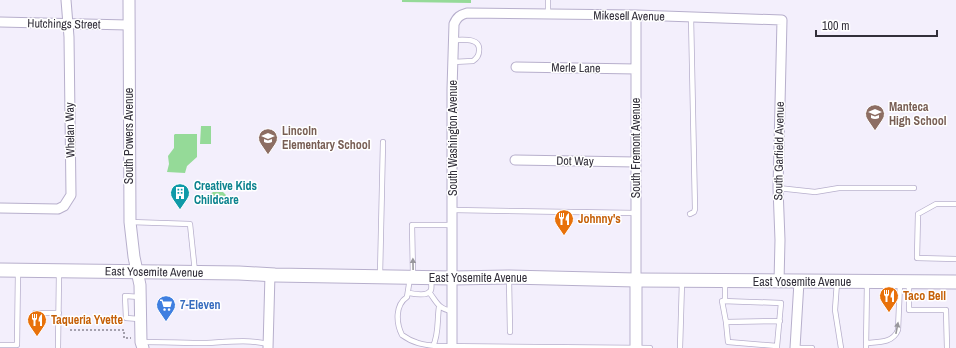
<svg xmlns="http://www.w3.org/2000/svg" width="956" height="348" viewBox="0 0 956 348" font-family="'Archivo Narrow',sans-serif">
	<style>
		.green { fill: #95da98 }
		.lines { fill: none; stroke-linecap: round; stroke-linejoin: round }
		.service-casing { stroke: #b7afcc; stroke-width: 6 }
		.minor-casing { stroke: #b7afcc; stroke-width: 11 }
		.tertiary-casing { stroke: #b7afcc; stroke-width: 13 }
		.secondary-casing { stroke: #b7afcc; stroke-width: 15 }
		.path { stroke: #8a8793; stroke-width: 1.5; stroke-dasharray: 2 2; stroke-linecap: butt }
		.service { stroke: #fff; stroke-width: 4.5 }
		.minor { stroke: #fff; stroke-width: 9 }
		.tertiary { stroke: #fff; stroke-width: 11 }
		.secondary { stroke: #fff; stroke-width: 13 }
		.oneway { fill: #98979c }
		.labels { text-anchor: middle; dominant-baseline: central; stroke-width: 3; stroke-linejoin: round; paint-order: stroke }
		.street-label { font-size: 12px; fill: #322f3a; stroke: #fff }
		.education-label { font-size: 12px; font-weight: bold; fill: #785e54; stroke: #fff; text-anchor: start }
		.culture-label { font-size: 12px; font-weight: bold; fill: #0d838f; stroke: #fff; text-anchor: start }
		.food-label { font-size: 12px; font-weight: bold; fill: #c56008; stroke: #fff; text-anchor: start }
		.shop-label { font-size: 12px; font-weight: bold; fill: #366cbe; stroke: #fff; text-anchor: start }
	</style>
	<rect width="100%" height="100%" fill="#f3effc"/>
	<path class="green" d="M402 0H471V3L402 2Z
		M201 126H211V144H200Z
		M175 134H197V157L187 166 185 173 167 172 169 164 168 156 174 148V135Z
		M213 192H223L226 195V199L223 202H209L208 201 209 195Z"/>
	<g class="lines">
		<g class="service-casing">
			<path id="service" d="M548 14V0
				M453 62 473 61C476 59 479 55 479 51 481 37 462 40 453 40
				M778 188 815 192 839 188H914
				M956 204H936L918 214 917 258 956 259
				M453 210 636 213
				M690 214 694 212 695 209 691 17
				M130 222 190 224 195 272
				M380 275 383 142
				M413 275 412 225H452
				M410 278 407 297C395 305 396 323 402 335 413 343 423 345 437 346L650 348
				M509 279 510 332
				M725 282V301
				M837 282 835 310 841 348
				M909 283V310H946L947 348
				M429 292C437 302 438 309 452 311
				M409 293C414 294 428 297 431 290 432 287 431 282 431 279
				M35 313H59
				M139 319 126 318 125 296 140 297
				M726 322 722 301 781 303 777 346
				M142 342C164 342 185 343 207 343 227 342 248 339 268 344
				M866 343C879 342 893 343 898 330L900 283
				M0 345H17L18 272
				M433 346C439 335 437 319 439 307
				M58 348 59 272
				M680 348 682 282
				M777 348V346L728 342 726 322 780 321
				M795 348H812
				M866 348 867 282"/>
		</g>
		<g class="minor-casing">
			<path id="minor" d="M636 15V280
				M0 22 128 25
				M516 67 636 69
				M515 160 636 162
				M0 208 58 209 64 206 71 195 69 37 66 0
				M268 348 270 274
				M452 348V89L454 24C457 17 460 15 467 13L636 15 782 20 778 188 780 240 779 282
				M795 348 799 282"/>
		</g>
		<g class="tertiary-casing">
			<path id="tertiary" d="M129 0 130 222 134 257 140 285 141 342 143 348
				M636 348V280"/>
		</g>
		<g class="secondary-casing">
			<path id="secondary" d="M0 270 239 273 275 275 452 278 509 277 636 280 956 282"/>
		</g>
		<path class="path" d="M70 330H124V338H131"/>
		<use href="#service" class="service"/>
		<use href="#minor" class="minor"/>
		<use href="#tertiary" class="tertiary"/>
		<use href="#secondary" class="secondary"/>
	</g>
	<defs><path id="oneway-solid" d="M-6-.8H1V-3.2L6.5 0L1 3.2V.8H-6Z"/></defs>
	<g class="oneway">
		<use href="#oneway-solid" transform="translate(413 264) rotate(-91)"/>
		<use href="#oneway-solid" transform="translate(897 328) rotate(-79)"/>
	</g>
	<defs>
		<g id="school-pin" transform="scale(1)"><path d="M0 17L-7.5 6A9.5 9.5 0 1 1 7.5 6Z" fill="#8d6e63" stroke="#fff"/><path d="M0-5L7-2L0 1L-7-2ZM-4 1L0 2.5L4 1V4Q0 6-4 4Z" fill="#fff"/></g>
		<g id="building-pin" transform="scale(1)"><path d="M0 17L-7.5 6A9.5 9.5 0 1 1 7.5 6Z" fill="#0f9aa8" stroke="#fff"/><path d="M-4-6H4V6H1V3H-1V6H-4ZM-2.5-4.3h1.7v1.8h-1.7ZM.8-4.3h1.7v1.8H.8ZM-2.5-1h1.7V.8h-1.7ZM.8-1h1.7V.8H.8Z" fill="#fff"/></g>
		<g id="restaurant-pin" transform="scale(1)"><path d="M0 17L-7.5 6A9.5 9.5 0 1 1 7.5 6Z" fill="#e8710a" stroke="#fff"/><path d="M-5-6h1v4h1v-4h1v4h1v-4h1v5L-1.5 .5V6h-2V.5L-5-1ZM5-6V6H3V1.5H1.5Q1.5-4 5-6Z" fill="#fff"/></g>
		<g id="supermarket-pin" transform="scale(1)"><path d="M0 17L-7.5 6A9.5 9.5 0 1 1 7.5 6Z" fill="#3f7fe0" stroke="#fff"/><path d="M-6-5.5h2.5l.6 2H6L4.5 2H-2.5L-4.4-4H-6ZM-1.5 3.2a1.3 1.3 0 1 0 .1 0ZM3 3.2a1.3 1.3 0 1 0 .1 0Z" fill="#fff"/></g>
	</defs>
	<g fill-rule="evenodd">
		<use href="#school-pin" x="875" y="114"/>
		<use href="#school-pin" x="268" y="138"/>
		<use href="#building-pin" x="180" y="193"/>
		<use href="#restaurant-pin" x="564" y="219"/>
		<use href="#restaurant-pin" x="889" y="296"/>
		<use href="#supermarket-pin" x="166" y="305"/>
		<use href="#restaurant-pin" x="37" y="320"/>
	</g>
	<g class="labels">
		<g class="street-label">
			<text transform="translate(629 16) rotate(1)">Mikesell Avenue</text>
			<text transform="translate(64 24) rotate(1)">Hutchings Street</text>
			<text transform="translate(576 68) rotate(1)">Merle Lane</text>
			<text transform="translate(70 130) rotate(-91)">Whelan Way</text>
			<text transform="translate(129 136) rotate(-90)">South Powers Avenue</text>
			<text transform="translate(453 138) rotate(-90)">South Washington Avenue</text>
			<text transform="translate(636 148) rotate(-90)">South Fremont Avenue</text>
			<text transform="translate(779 151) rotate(-89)">South Garfield Avenue</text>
			<text transform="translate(575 161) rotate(1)">Dot Way</text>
			<text transform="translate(154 272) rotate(1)">East Yosemite Avenue</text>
			<text x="478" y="278">East Yosemite Avenue</text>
			<text x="802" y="282">East Yosemite Avenue</text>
		</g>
		<g class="education-label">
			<text x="889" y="107">Manteca<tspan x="889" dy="14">High School</tspan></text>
			<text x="282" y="131">Lincoln<tspan x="282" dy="14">Elementary School</tspan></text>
		</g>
		<g class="culture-label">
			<text x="194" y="186">Creative Kids<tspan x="194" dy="14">Childcare</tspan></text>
		</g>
		<g class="food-label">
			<text x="578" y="219">Johnny's</text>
			<text x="903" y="296">Taco Bell</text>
			<text x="51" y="320">Taqueria Yvette</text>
		</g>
		<g class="shop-label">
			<text x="180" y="305">7-Eleven</text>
		</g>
	</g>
	<path d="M816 30v6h121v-6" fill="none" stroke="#322f3a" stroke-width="2"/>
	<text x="822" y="30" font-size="12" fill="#322f3a" stroke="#ffffff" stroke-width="3" paint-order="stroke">100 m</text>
</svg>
